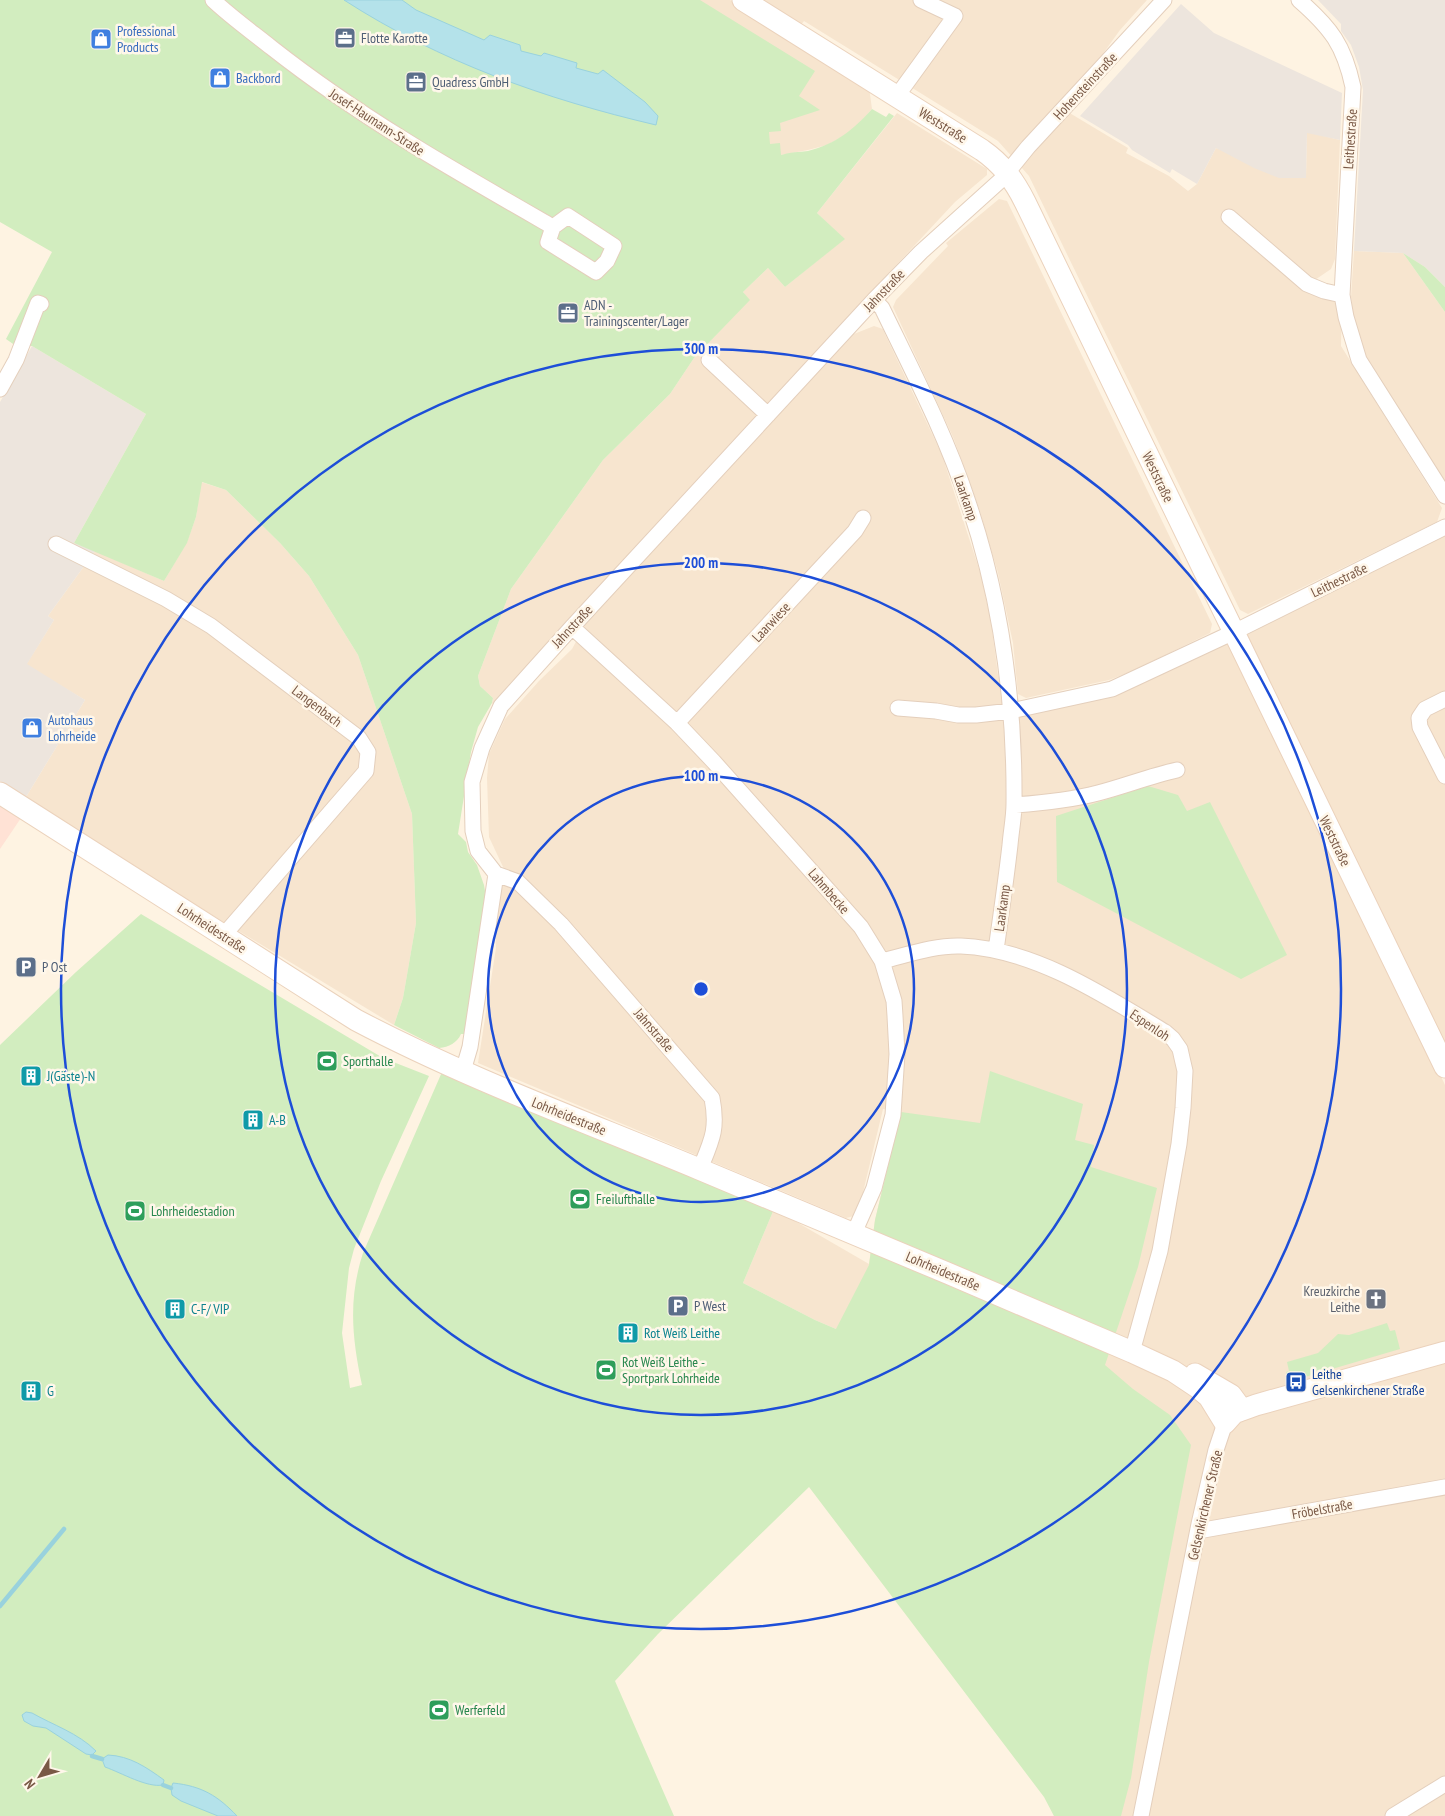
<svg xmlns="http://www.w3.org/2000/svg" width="1445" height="1816" viewBox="0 0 1445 1816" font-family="'PT Sans Narrow',sans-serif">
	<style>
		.residential { fill: #f7e5cf }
		.commercial { fill: #ffe2d5 }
		.industrial { fill: #ede5dd }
		.green { fill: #d2edbf }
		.water { fill: #b4e2ea; stroke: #99d2dd }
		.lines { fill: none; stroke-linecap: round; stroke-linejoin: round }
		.stream { stroke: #99d2dd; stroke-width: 4.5 }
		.street-casing { stroke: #e4cfbc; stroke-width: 17 }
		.secondary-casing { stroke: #ebd2bc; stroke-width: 23 }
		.street { stroke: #fff; stroke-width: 15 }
		.secondary { stroke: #fff; stroke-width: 21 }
		.ring { fill: none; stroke: #1d4ed8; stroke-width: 2.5 }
		.labels { text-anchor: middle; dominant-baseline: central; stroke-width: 5; stroke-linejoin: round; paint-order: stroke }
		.shop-label { font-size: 14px; fill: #366cbe; stroke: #fff7ea; text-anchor: start }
		.service-label { font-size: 14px; fill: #4e5e75; stroke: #fff7ea; text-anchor: start }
		.street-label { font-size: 14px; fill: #795845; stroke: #fff7ea }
		.leisure-label { font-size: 14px; fill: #27864d; stroke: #fff7ea; text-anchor: start }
		.culture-label { font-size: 14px; fill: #0d838f; stroke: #fff7ea; text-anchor: start }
		.worship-label { font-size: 14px; fill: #5b616d; stroke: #fff7ea; text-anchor: end }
		.transit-label { font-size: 14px; fill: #164399; stroke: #fff7ea; text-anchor: start }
		.centre { fill: #1d4ed8; stroke: #fff7ea; stroke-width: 2.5 }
		.ring-label { font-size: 15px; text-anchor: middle; font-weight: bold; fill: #1d4ed8; stroke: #fff7ea; stroke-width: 5; stroke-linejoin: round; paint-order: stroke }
	</style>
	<rect width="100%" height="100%" fill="#fef3e2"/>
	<path class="residential" d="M453 0H730L869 87 872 109 856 127 842 137 827 145 808 150 781 155Z
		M760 0H1147L1120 30 1063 109 1128 148 1126 153 1169 176 1188 191 1197 184 1216 148 1306 178 1307 132 1340 140 1335 259 1331 269 1306 286 1342 295 1341 346 1442 508 1437 522 1248 614 1240 610 1029 176 998 141 804 21 800 26Z
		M897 113 987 169V175L955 202 859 305 833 339 496 710 492 703 493 698 480 686 478 676 511 589 603 460 670 394 694 358 749 300 743 292 768 268 785 287 844 239 817 213Z
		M999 199 1007 201 1212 624 1210 633 1135 670 1109 680 1026 698 1018 694 1013 643 998 573 979 508 953 437 893 307 896 300 948 246 946 243Z
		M1354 251 1403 253 1445 312V484L1365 356 1354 321 1351 297Z
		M874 326 883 329 885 334 942 455 981 575 991 622 998 675 1012 712 1112 688 1233 636 1445 1085V1816H1054L836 1329 815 1320 743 1283 774 1209 869 1264 875 1220 901 1112 883 1109 859 1209 854 1216 846 1218 478 1063 496 948 495 927 504 869 489 837 487 778 489 754 505 719 539 681 572 649 585 625 839 340Z
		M201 482 226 490 280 543 309 576 358 655 412 814 416 923 403 998 394 1025 204 910 26 797 85 700 26 665 54 620 48 616 95 551 164 581 187 542 196 517Z
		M1445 528V1052L1245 631Z"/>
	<path class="commercial" d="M0 801 23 815 0 849Z"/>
	<path class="industrial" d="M1318 0H1445V287L1425 267 1403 253 1354 251 1363 90 1359 67 1351 45 1341 31V24Z
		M1181 4 1214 33 1342 93 1340 140 1307 133 1306 178H1279L1254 168 1216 148 1197 184 1172 169 1170 173 1132 150 1128 145 1080 116Z
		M32 346 146 414 74 543 95 551 48 616 54 620 27 664 85 700 26 797 0 781V402Z"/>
	<path class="green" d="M0 0H700L815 71 799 96 820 110 780 123 781 131 769 132 770 144 780 143 781 155C790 152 799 152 808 151 836 144 854 129 872 109L886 117 889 113 894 116 817 213 845 239 785 287 768 268 743 292 750 300 694 358 670 394 603 460 511 589 478 676 480 686 493 698 492 703 478 727 471 752 458 834 466 842 468 852 477 865 484 885 486 897 465 1034H461C457 1043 449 1047 439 1048L394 1025 403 998 416 923 412 814 358 655 309 576 280 543 226 490 202 482 196 517 187 543 164 581 74 543 146 414 32 346H16L6 339 52 252 0 222Z
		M1403 253 1425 267 1445 287V312Z
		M1148 786 1178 795 1187 811 1210 802 1287 955 1241 979 1057 882 1056 816Z
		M141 914 383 1058 429 1076 381 1181 354 1249 349 1268 342 1333 350 1388 362 1385C352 1338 348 1299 363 1253L442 1072 774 1209 743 1283 815 1320 836 1329 869 1265 875 1220 901 1112 980 1123 990 1071 1083 1104 1075 1140 1094 1145 1091 1167 1157 1188 1138 1267 1105 1365 1133 1389 1170 1415 1191 1445 1149 1662 1131 1778 1121 1816H1054L1044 1797 809 1487 658 1634 615 1681 674 1816H0V1045L76 972Z
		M1387 1323 1390 1331 1395 1330 1400 1349 1288 1382 1286 1372 1289 1371 1287 1362 1318 1353 1338 1334 1349 1335Z"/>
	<path class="water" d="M344 0H402L416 10 484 40 490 35 520 45 521 51 541 56 544 53 577 63 576 68 598 74 603 70 645 102 658 116 656 125C545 99 440 62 344 0Z
		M26 1712 32 1713C53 1725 78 1733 96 1751L92 1755 86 1754 46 1728 33 1726 24 1721 22 1715Z
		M108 1755C130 1756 146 1767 164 1780L163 1785C147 1788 122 1773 105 1767L102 1759Z
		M173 1783C202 1786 218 1796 237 1816H218L181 1801 172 1795 171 1788Z"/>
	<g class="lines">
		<path class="stream" d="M0 1606 64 1529
			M92 1756 102 1759
			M163 1785 171 1788"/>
		<g class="street-casing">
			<path id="street" d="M213 0C231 17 252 32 272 48 361 118 455 171 553 227
				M1299 0C1331 28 1344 45 1353 87L1342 295 1346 317 1359 360 1445 496
				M897 96 955 16 921 0
				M568 216 614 246 607 261 596 272 548 242 553 227Z
				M1229 217 1307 284 1324 291 1342 295
				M874 300 882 308C913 372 946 435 968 502 1001 599 1015 701 1014 804 1014 817 1011 832 1010 845 1006 880 1001 915 996 950
				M709 360 768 415
				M0 389 16 360 38 303 41 304
				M56 544 166 599 211 626 359 738 368 752 366 771 223 936
				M572 627 677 723 714 762 861 927 882 961 894 1001 895 1016 897 1054 893 1115 874 1188 854 1233
				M1445 699 1425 709 1419 718 1420 727 1445 776
				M898 708 936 711 958 715H976L1011 711 1112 689 1234 632 1445 527
				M677 723 855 531 863 518
				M1014 805C1043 803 1071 800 1098 793 1125 786 1150 776 1177 770
				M496 874 518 882 561 924 712 1098C718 1129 712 1140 700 1169
				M882 961C907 955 934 945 961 946 1034 949 1104 995 1165 1032L1173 1039 1180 1049 1182 1058 1185 1071 1183 1108 1179 1144 1160 1251 1132 1352
				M463 1071 470 1047 496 874 478 851 473 831 472 782 482 748 501 706 572 627 874 300 921 252 1002 179 1028 147 1164 0
				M1198 1531 1445 1487
				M1141 1816 1199 1524 1216 1450 1225 1423
				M1393 1816 1445 1784"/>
		</g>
		<g class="secondary-casing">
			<path id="secondary" d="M743 0 982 150C1002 164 1014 180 1025 202L1445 1067
				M0 793 356 1020C466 1078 584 1121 699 1169 844 1229 988 1290 1132 1352L1173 1371 1197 1387 1209 1397 1225 1423 1234 1413 1256 1405 1445 1352
				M1195 1374 1231 1395 1242 1410"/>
		</g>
		<use href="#street" class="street"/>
		<use href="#secondary" class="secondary"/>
	</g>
	<g class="ring">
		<circle cx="701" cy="989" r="213"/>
		<circle cx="701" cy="989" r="426"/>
		<circle cx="701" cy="989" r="640"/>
	</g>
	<defs>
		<g id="office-square" transform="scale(1.125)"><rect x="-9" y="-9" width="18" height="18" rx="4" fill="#5c6f8a" stroke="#fff7ea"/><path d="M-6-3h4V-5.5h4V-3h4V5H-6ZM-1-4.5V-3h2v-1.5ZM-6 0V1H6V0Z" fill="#fff"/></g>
		<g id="shop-square" transform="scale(1.125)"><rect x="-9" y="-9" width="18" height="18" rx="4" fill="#3f7fe0" stroke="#fff7ea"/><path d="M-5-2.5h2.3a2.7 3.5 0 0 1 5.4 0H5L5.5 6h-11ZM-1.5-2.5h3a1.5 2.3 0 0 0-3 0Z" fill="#fff"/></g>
		<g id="parking-square" transform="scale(1.125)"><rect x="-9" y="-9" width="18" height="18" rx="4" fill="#5c6f8a" stroke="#fff7ea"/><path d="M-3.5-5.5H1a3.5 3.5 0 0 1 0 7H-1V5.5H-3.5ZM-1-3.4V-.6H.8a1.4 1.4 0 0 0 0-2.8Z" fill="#fff"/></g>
		<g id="stadium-square" transform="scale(1.125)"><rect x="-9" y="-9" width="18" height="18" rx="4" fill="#2e9e5b" stroke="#fff7ea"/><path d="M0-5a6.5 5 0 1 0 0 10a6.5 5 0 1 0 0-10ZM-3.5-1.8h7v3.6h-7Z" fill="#fff"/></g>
		<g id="building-square" transform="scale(1.125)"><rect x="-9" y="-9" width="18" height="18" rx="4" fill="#0f9aa8" stroke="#fff7ea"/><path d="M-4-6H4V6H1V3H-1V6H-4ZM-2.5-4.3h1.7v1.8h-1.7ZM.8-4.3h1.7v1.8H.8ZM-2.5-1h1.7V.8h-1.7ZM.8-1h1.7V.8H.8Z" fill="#fff"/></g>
		<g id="church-square" transform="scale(1.125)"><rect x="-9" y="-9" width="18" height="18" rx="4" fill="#6b7280" stroke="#fff7ea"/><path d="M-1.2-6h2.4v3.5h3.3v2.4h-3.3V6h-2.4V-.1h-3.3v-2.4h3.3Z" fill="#fff"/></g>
		<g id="bus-square" transform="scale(1.125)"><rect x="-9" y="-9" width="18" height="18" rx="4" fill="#1a4fb4" stroke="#fff7ea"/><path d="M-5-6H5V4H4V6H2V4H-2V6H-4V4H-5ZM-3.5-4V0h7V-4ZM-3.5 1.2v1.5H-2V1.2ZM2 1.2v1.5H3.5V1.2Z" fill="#fff"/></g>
	</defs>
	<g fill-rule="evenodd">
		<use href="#office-square" x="345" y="38"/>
		<use href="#shop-square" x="101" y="39"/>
		<use href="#shop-square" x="220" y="78"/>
		<use href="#office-square" x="416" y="82"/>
		<use href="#office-square" x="568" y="313"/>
		<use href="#shop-square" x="32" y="728"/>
		<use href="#parking-square" x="26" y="967"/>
		<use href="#stadium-square" x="327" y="1061"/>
		<use href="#building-square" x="31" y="1076"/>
		<use href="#building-square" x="253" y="1120"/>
		<use href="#stadium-square" x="580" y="1199"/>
		<use href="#stadium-square" x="135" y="1211"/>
		<use href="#church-square" x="1376" y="1299"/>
		<use href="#parking-square" x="678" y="1306"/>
		<use href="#building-square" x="175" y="1309"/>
		<use href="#building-square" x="628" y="1333"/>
		<use href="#stadium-square" x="606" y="1370"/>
		<use href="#bus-square" x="1296" y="1382"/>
		<use href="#building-square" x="31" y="1391"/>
		<use href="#stadium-square" x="439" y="1710"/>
	</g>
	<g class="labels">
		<g class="shop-label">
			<text x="117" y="31">Professional<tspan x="117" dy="16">Products</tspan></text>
			<text x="236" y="78">Backbord</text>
			<text x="48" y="720">Autohaus<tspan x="48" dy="16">Lohrheide</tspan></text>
		</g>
		<g class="service-label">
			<text x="361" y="38">Flotte Karotte</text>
			<text x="432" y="82">Quadress GmbH</text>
			<text x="584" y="305">ADN -<tspan x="584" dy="16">Trainingscenter/Lager</tspan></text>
			<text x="42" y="967">P Ost</text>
			<text x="694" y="1306">P West</text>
		</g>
		<g class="street-label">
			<text transform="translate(1085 86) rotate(-47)">Hohensteinstraße</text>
			<text transform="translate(377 122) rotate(33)">Josef-Haumann-Straße</text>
			<text transform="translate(943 125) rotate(32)">Weststraße</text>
			<text transform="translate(1350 139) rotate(-86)">Leithestraße</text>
			<text transform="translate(884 290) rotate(-46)">Jahnstraße</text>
			<text transform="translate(1158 477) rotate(64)">Weststraße</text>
			<text transform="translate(966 498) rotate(71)">Laarkamp</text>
			<text transform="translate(1339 580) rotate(-26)">Leithestraße</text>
			<text transform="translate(771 622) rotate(-47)">Laarwiese</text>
			<text transform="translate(572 626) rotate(-47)">Jahnstraße</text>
			<text transform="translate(317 706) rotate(37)">Langenbach</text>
			<text transform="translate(1335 841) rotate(64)">Weststraße</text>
			<text transform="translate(829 891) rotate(49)">Lahmbecke</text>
			<text transform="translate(1002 908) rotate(-82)">Laarkamp</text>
			<text transform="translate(212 928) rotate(33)">Lohrheidestraße</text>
			<text transform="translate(1150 1025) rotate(34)">Espenloh</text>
			<text transform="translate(654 1030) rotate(49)">Jahnstraße</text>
			<text transform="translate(569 1116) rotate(22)">Lohrheidestraße</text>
			<text transform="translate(943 1271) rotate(23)">Lohrheidestraße</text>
			<text transform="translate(1205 1505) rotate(-77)">Gelsenkirchener Straße</text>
			<text transform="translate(1322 1509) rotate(-10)">Fröbelstraße</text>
		</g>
		<g class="leisure-label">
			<text x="343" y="1061">Sporthalle</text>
			<text x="596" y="1199">Freilufthalle</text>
			<text x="151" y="1211">Lohrheidestadion</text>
			<text x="622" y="1362">Rot Weiß Leithe -<tspan x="622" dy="16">Sportpark Lohrheide</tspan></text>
			<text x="455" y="1710">Werferfeld</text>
		</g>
		<g class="culture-label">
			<text x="47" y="1076">J(Gäste)-N</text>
			<text x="269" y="1120">A-B</text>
			<text x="191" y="1309">C-F/ VIP</text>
			<text x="644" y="1333">Rot Weiß Leithe</text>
			<text x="47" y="1391">G</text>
		</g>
		<g class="worship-label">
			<text x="1360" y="1291">Kreuzkirche<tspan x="1360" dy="16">Leithe</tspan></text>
		</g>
		<g class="transit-label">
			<text x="1312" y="1374">Leithe<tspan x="1312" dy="16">Gelsenkirchener Straße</tspan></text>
		</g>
	</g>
	<circle cx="701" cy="989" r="8" class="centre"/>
	<g class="ring-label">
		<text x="701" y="354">300 m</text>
		<text x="701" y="568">200 m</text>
		<text x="701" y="781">100 m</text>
	</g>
	<g transform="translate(40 1776) rotate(232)" stroke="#fff7ea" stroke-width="4" paint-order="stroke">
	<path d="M0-4L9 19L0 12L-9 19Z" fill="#795845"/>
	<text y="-8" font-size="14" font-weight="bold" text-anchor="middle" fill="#795845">N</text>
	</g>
</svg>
